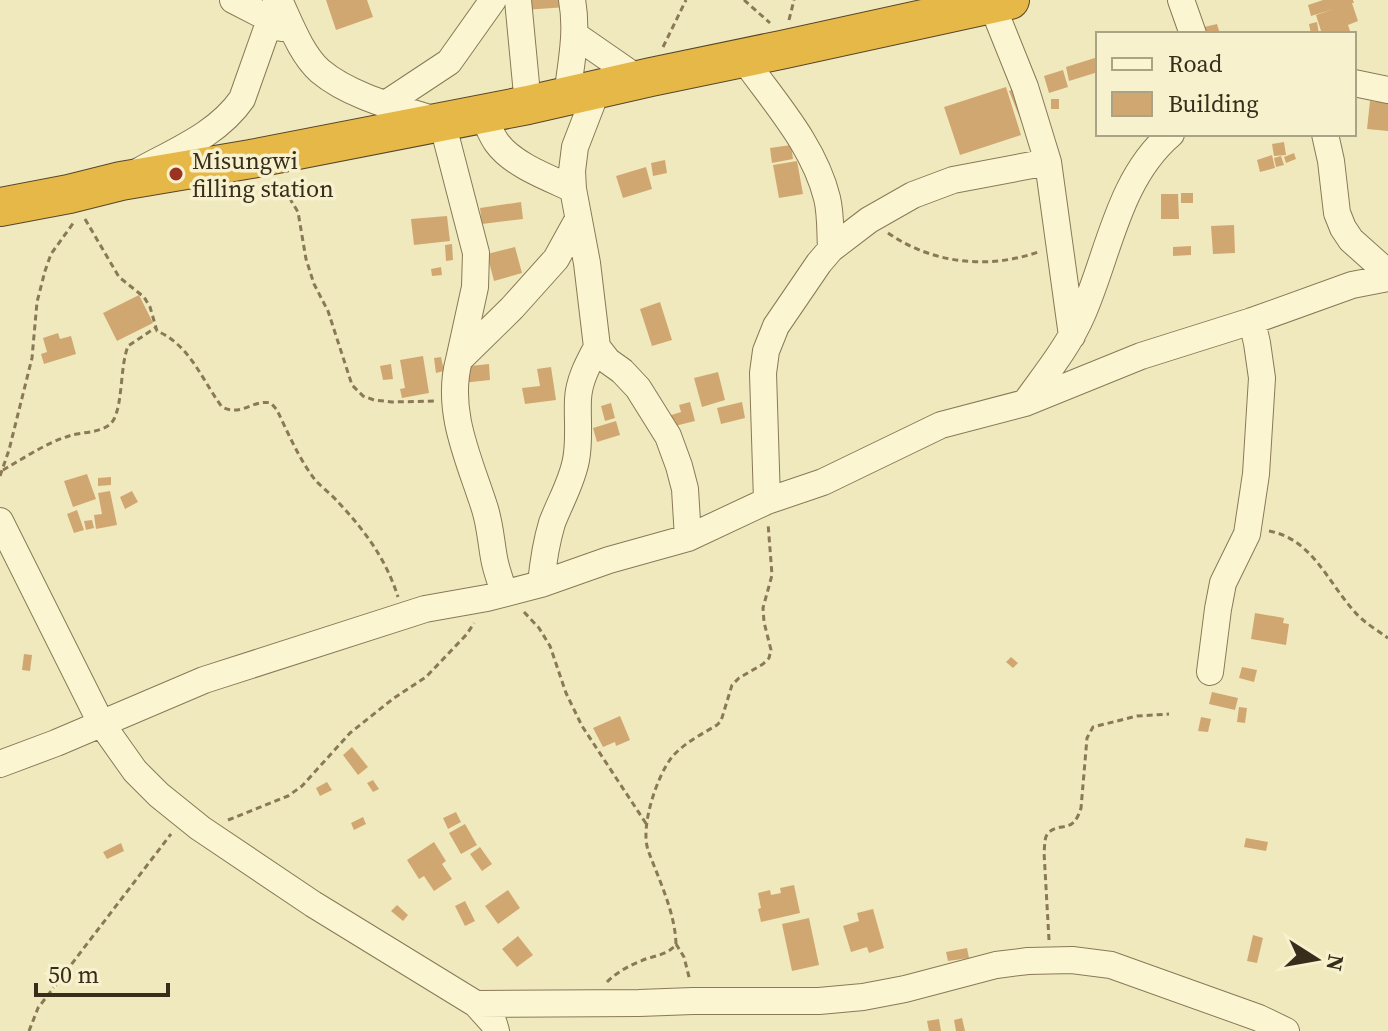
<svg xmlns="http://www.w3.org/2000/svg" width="1388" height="1031" viewBox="0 0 1388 1031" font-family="'Source Serif 4',serif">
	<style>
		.building { fill: #d1a771 }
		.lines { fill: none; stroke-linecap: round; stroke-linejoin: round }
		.minor-casing { stroke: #897956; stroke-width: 28 }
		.highway-casing { stroke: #57462a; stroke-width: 40 }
		.path { stroke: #897956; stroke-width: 3; stroke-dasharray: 6 4; stroke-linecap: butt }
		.minor { stroke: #fbf5d1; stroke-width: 26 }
		.highway { stroke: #e6b848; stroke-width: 38 }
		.poi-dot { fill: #9c3322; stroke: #f7f1ce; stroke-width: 3 }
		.labels { text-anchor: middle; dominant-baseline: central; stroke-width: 7; stroke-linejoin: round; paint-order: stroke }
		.poi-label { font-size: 24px; fill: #382d1b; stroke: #f7f1ce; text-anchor: start }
	</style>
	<rect width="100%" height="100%" fill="#f0e9be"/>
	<path class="building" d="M326 0H367L373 17 336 30Z
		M523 0H567V7L524 10Z
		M1323 0H1353L1354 3H1352L1358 21 1348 25 1351 34H1322L1316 15 1334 9 1311 16 1308 5Z
		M1317 22 1319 34H1311L1309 24Z
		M1217 24 1220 34H1202L1200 28Z
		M1098 57V72L1069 81 1066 67Z
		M1063 70 1068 87 1049 93 1044 76Z
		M1006 87 1021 135 960 155 944 107Z
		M1013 89 1026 121 1022 123 1009 91Z
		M1051 99H1059V109H1051Z
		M1370 101 1388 103V131L1367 129Z
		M1284 142 1286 155 1274 156 1272 144Z
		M791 145 793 159 772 163 770 148Z
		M1294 153 1296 159 1286 163 1284 157Z
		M1272 155 1275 168 1260 172 1257 160Z
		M1281 156 1284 165 1276 167 1274 158Z
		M665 160 667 173 653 176 651 163Z
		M797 161 803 194 779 198 773 165Z
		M646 167 652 189 623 198 616 176Z
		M1181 193H1193V203H1181Z
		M1161 194H1178L1179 219H1161Z
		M521 202 523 219 482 224 480 208Z
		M447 216 450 241 414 245 411 219Z
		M1234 225 1235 253 1213 254 1211 226Z
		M452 244 453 260 446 261 445 245Z
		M1191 246V255L1173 256V247Z
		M515 247 522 273 494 281 487 254Z
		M441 267 442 275 432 276 431 269Z
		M139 295 153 323 117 341 103 313Z
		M660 302 672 340 652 346 640 309Z
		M58 333 60 339 71 336 76 354 44 364 41 354 47 352 43 338Z
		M423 356 429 393 402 398 400 389 405 388 400 360Z
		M441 357 444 371 436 373 434 358Z
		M391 364 393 379 383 380 380 366Z
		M489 364 490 380 462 383 461 367Z
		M551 367 556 400 525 404 522 388 540 386 537 369Z
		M718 372 725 400 702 407 694 378Z
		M690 402 695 421 671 427 668 416 681 412 679 405Z
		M742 402 745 418 721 424 717 408Z
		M611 403 615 418 605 421 601 406Z
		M616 421 620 435 597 442 593 428Z
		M87 474 96 499 73 507 64 481Z
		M111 477V485L98 486V478Z
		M110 491 117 525 96 529 94 515 102 514 98 493Z
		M132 491 138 502 125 509 120 497Z
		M77 510 84 530 74 533 67 514Z
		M92 520 94 528 86 530 84 521Z
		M1255 613 1284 618 1283 623 1289 624 1286 645 1251 639Z
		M24 654 32 655 30 671 22 670Z
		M1011 657 1018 663 1013 668 1006 662Z
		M1242 667 1257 670 1254 682 1239 678Z
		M1212 692 1238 698 1235 710 1209 704Z
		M1239 707 1247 708 1245 723 1237 722Z
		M620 716 630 740 616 746 615 742 603 747 593 728Z
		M1201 717 1211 719 1208 732 1198 731Z
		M352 747 368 767 358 775 343 755Z
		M373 780 379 789 373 792 367 783Z
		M327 782 332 790 320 796 316 788Z
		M456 812 461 822 448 829 443 818Z
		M363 817 366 824 354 830 351 823Z
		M465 824 477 845 461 854 449 833Z
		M1246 838 1268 842 1266 851 1244 847Z
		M434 842 446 861 442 864 452 879 434 891 424 876 419 879 407 860Z
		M121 843 124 851 107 859 103 852Z
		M480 847 492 864 482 871 470 854Z
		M794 885 800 913 761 922 758 909 761 908 758 893 770 890 771 895 781 893 780 888Z
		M508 890 520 908 498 924 485 906Z
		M465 901 475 921 465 926 455 906Z
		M397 905 408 915 403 921 391 911Z
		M873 909 884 948 869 953 867 947 851 952 843 926 859 921 857 913Z
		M809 918 819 965 792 971 782 924Z
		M1253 935 1263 938 1257 963 1247 961Z
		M518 936 533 955 517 967 502 949Z
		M967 948 969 958 948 961 946 952Z
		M962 1018 965 1031H956L954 1020Z
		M939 1019 941 1031H929L927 1021Z"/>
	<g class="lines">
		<g class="minor-casing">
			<path id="minor" d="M233 0 270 19 281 28
				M279 0C290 23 301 54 320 71 352 98 403 109 442 122L476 253 475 287 459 360
				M518 0 528 105
				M990 0 1025 87 1048 162 1072 336
				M1181 0 1193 34
				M575 35 640 80
				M743 58C774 102 814 145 827 198 831 214 830 232 831 249
				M1354 83 1388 90
				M597 90 575 147 572 171 573 189 587 263 597 347 608 361 622 371 638 388 668 436 679 466 685 489 688 538
				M567 96C571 64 578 32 572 0
				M387 103 449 62 493 0
				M482 114C487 123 491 135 497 143 513 165 549 178 573 189
				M1325 134 1331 161 1337 213 1343 228 1351 240 1388 273
				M139 171C175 151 218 134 242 99L277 0
				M1025 403C1045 375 1068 347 1082 315 1109 254 1118 179 1171 134
				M767 501 763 373 766 351 776 326 819 263 831 249 869 220 913 195 953 180 1048 162
				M0 521 101 723 135 771 159 795 200 828 313 904 476 1004 494 1024 496 1031
				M541 584C543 563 546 543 552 523 560 502 572 482 576 460 580 440 577 419 578 399 579 380 588 364 597 347
				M504 593C501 582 496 570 494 558 491 541 490 525 485 509 470 461 445 412 459 360L512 308 556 259 577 221
				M1210 672 1218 609 1223 583 1247 534 1256 474 1262 378 1257 343 1252 321
				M0 764 56 743 204 680 425 609 487 598 541 584 609 560 688 538 767 501 823 482 941 425 1025 403 1141 356 1252 321 1352 285 1388 278
				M476 1004 639 1003 693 1001H819L863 997 905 989 996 965 1028 961 1072 960 1111 965 1259 1018 1286 1031"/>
		</g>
		<g class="highway-casing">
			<path id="highway" d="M0 207 69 194 121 181 251 159 528 105 651 77 781 50 1010 0"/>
		</g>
		<path class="path" d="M744 0 770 23
			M789 20 794 0
			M663 47 686 0
			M276 183 287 194 298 212 306 259 314 284 328 311 352 385 363 396 374 400 392 402 436 401
			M85 219 119 277 144 297 150 307 157 331C190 345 202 380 222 407 243 417 252 399 271 403L277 410C288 433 300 461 316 481 323 488 332 495 339 503 365 531 386 559 398 597
			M888 233C933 264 989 270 1041 251
			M3 470C24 458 46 443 69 436 83 431 106 434 114 419 123 401 120 367 128 346L155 328
			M0 476 9 450 32 358 37 302 45 271 51 254 74 222
			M1269 531C1312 539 1327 581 1354 611 1363 622 1377 630 1388 638
			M524 612 539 628 550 646 566 693 582 726 647 825
			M228 820 288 796 302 786 350 733 394 698 426 677 467 634 474 623
			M1049 940 1044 852C1045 846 1044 836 1049 832 1062 822 1073 834 1081 808L1087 738 1093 727 1137 716 1169 714
			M676 944 684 957 690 981
			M607 982C616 973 628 966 641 961 653 955 668 956 676 944 675 912 659 880 648 850 640 826 657 776 672 757 684 743 702 734 717 725L721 721 732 685 739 678 763 664 769 658 771 650 764 622 763 608 772 575 768 523
			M29 1031 38 1008 171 834"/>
		<use href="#minor" class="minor"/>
		<use href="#highway" class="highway"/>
	</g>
	<circle class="poi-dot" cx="176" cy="174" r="8"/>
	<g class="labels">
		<g class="poi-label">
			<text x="192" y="160">Misungwi<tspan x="192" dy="28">filling station</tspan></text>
		</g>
	</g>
	<rect x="1096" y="32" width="260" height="104" fill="#f7f1ce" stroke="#aba386" stroke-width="2"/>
	<rect x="1112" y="58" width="40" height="12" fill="#fbf5d1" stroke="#aba386" stroke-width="2"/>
	<text x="1168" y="72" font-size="24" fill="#382d1b">Road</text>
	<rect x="1112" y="92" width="40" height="24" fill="#d1a771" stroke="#aba386" stroke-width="2"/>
	<text x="1168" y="112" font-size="24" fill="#382d1b">Building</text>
	<g transform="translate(1316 959) rotate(101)" stroke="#f7f1ce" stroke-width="6" paint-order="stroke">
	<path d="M0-6L14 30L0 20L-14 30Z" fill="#382d1b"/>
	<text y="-12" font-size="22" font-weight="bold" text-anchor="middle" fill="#382d1b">N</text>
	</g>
	<path d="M36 983v12h132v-12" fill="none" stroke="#382d1b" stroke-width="4"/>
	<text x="48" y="983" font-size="24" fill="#382d1b" stroke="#f7f1ce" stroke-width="6" paint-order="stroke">50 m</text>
</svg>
